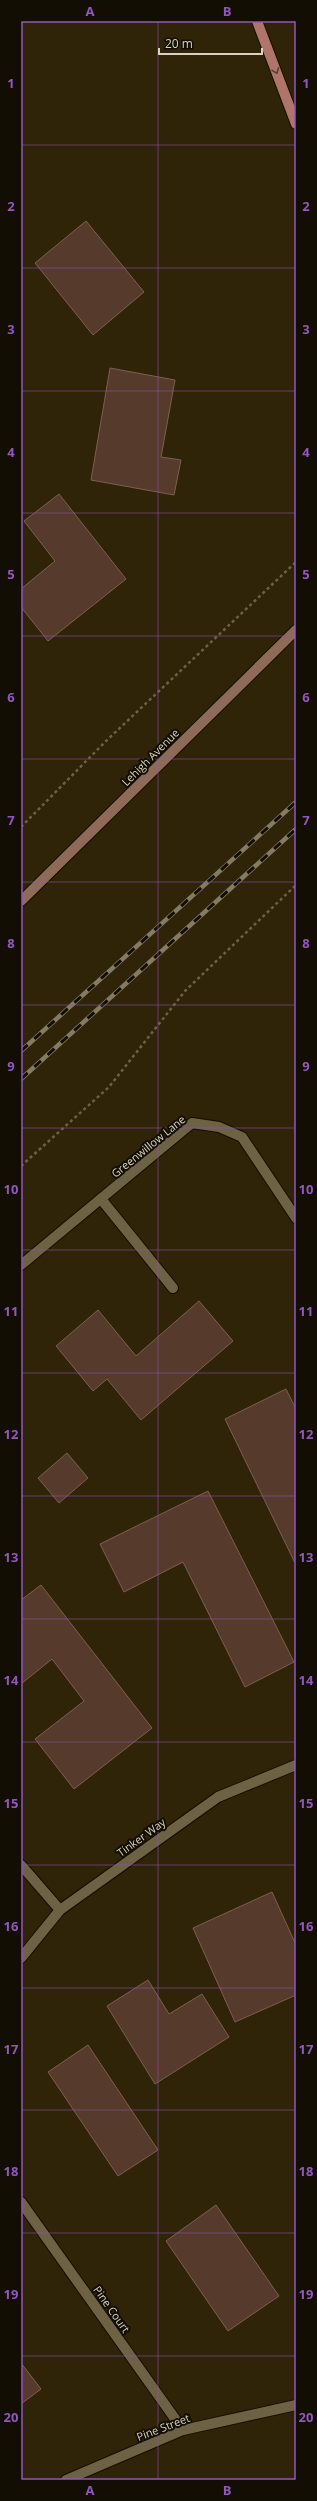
<svg xmlns="http://www.w3.org/2000/svg" width="317" height="2501" viewBox="0 0 317 2501" font-family="'Open Sans',sans-serif">
	<style>
		.building { fill: #563a2c; stroke: #7d5f50 }
		.lines { fill: none; stroke-linecap: round; stroke-linejoin: round }
		.lane-casing { stroke: #170d00; stroke-width: 12 }
		.street-casing { stroke: #170d00; stroke-width: 12 }
		.secondary-casing { stroke: #170d00; stroke-width: 12 }
		.primary-casing { stroke: #170d00; stroke-width: 12 }
		.path { stroke: #6b6249; stroke-width: 2.5; stroke-dasharray: 3 3; stroke-linecap: butt }
		.lane { stroke: #6e6245; stroke-width: 10 }
		.street { stroke: #6e6245; stroke-width: 10 }
		.secondary { stroke: #8e6b58; stroke-width: 10 }
		.primary { stroke: #af756b; stroke-width: 10 }
		.rail-casing { stroke: #847b65; stroke-width: 4.5 }
		.rail { stroke: #130e04; stroke-width: 3; stroke-dasharray: 9; stroke-linecap: butt }
		.oneway { stroke: #593c32 }
		.grid { fill: none; stroke: #9256c0; stroke-width: 1; stroke-opacity: 0.55 }
		.labels { text-anchor: middle; dominant-baseline: central; stroke-width: 4; stroke-linejoin: round; paint-order: stroke }
		.street-label { font-size: 11px; fill: #d9d2c2; stroke: #130e04 }
		.neatline { fill: none; stroke: #9256c0; stroke-width: 1.5 }
		.grid-label { font-size: 13px; text-anchor: middle; font-weight: bold; fill: #9256c0 }
	</style>
	<rect width="100%" height="100%" fill="#2f2407"/>
	<path class="building" d="M86 221 144 292 93 335 35 263Z
		M110 368 175 380 161 457 181 460 174 495 91 480Z
		M59 494 126 579 48 641 21 607V589L55 561 24 521Z
		M199 1301 233 1341 141 1420 107 1379 93 1391 56 1346 98 1310 136 1356Z
		M286 1389 296 1409V1565L225 1419Z
		M67 1453 88 1478 59 1503 38 1478Z
		M208 1491 294 1662 245 1687 183 1562 124 1592 100 1544Z
		M41 1585 152 1728 74 1789 35 1739 84 1701 52 1659 21 1684V1600Z
		M272 1892 296 1945V1995L235 2022 193 1928Z
		M148 1980 169 2014 202 1994 229 2037 155 2084 107 2006Z
		M88 2045 158 2150 118 2176 48 2072Z
		M216 2205 279 2296 228 2331 166 2241Z
		M21 2363 41 2389 21 2404Z"/>
	<g class="lines">
		<g class="lane-casing">
			<path id="lane" d="M101 1199 173 1288"/>
		</g>
		<g class="street-casing">
			<path id="street" d="M21 1265 192 1123 219 1127 242 1137 296 1218
				M21 1865 60 1910
				M21 1958 60 1910 218 1797 296 1765
				M21 2202 183 2430
				M66 2480 183 2430 296 2405"/>
		</g>
		<g class="secondary-casing">
			<path id="secondary" d="M21 901 296 630"/>
		</g>
		<g class="primary-casing">
			<path id="primary" d="M257 21 296 124"/>
		</g>
		<path class="path" d="M21 827 106 741 296 562
			M21 1166 109 1087 185 991 296 885"/>
		<use href="#lane" class="lane"/>
		<use href="#street" class="street"/>
		<use href="#secondary" class="secondary"/>
		<use href="#primary" class="primary"/>
		<g class="rail-casing">
			<path id="rail" d="M21 1051 296 802
				M21 1079 296 829"/>
		</g>
		<use href="#rail" class="rail"/>
	</g>
	<defs><path id="oneway-chevron" d="M-2-3.5L2.5 0L-2 3.5" fill="none" stroke-width="1.6" stroke-linecap="round" stroke-linejoin="round"/></defs>
	<use class="oneway" href="#oneway-chevron" transform="translate(276 71) rotate(69)"/>
	<path class="grid" d="M158 21V2480M21 145H296M21 268H296M21 391H296M21 513H296M21 636H296M21 759H296M21 882H296M21 1005H296M21 1128H296M21 1250H296M21 1373H296M21 1496H296M21 1619H296M21 1742H296M21 1865H296M21 1988H296M21 2110H296M21 2233H296M21 2356H296"/>
	<g class="labels">
		<g class="street-label">
			<text transform="translate(150 757) rotate(-45)">Lehigh Avenue</text>
			<text transform="translate(148 1146) rotate(-39)">Greenwillow Lane</text>
			<text transform="translate(141 1837) rotate(-36)">Tinker Way</text>
			<text transform="translate(112 2309) rotate(55)">Pine Court</text>
			<text transform="translate(163 2427) rotate(-21)">Pine Street</text>
		</g>
	</g>
	<rect width="317" height="2501" fill="none" stroke="#130e04" stroke-width="44"/>
	<path d="M159 48v6h103v-6" fill="none" stroke="#d9d2c2" stroke-width="2"/>
	<text x="165" y="48" font-size="12" fill="#d9d2c2" stroke="#130e04" stroke-width="3" paint-order="stroke">20 m</text>
	<rect x="22" y="22" width="273" height="2457" class="neatline"/>
	<g class="grid-label">
		<text x="90" y="16">A</text>
		<text x="227" y="16">B</text>
		<text x="11" y="88">1</text>
		<text x="306" y="88">1</text>
		<text x="11" y="211">2</text>
		<text x="306" y="211">2</text>
		<text x="11" y="334">3</text>
		<text x="306" y="334">3</text>
		<text x="11" y="457">4</text>
		<text x="306" y="457">4</text>
		<text x="11" y="579">5</text>
		<text x="306" y="579">5</text>
		<text x="11" y="702">6</text>
		<text x="306" y="702">6</text>
		<text x="11" y="825">7</text>
		<text x="306" y="825">7</text>
		<text x="11" y="948">8</text>
		<text x="306" y="948">8</text>
		<text x="11" y="1071">9</text>
		<text x="306" y="1071">9</text>
		<text x="11" y="1194">10</text>
		<text x="306" y="1194">10</text>
		<text x="11" y="1316">11</text>
		<text x="306" y="1316">11</text>
		<text x="11" y="1439">12</text>
		<text x="306" y="1439">12</text>
		<text x="11" y="1562">13</text>
		<text x="306" y="1562">13</text>
		<text x="11" y="1685">14</text>
		<text x="306" y="1685">14</text>
		<text x="11" y="1808">15</text>
		<text x="306" y="1808">15</text>
		<text x="11" y="1931">16</text>
		<text x="306" y="1931">16</text>
		<text x="11" y="2054">17</text>
		<text x="306" y="2054">17</text>
		<text x="11" y="2176">18</text>
		<text x="306" y="2176">18</text>
		<text x="11" y="2299">19</text>
		<text x="306" y="2299">19</text>
		<text x="11" y="2422">20</text>
		<text x="306" y="2422">20</text>
		<text x="90" y="2495">A</text>
		<text x="227" y="2495">B</text>
	</g>
</svg>
